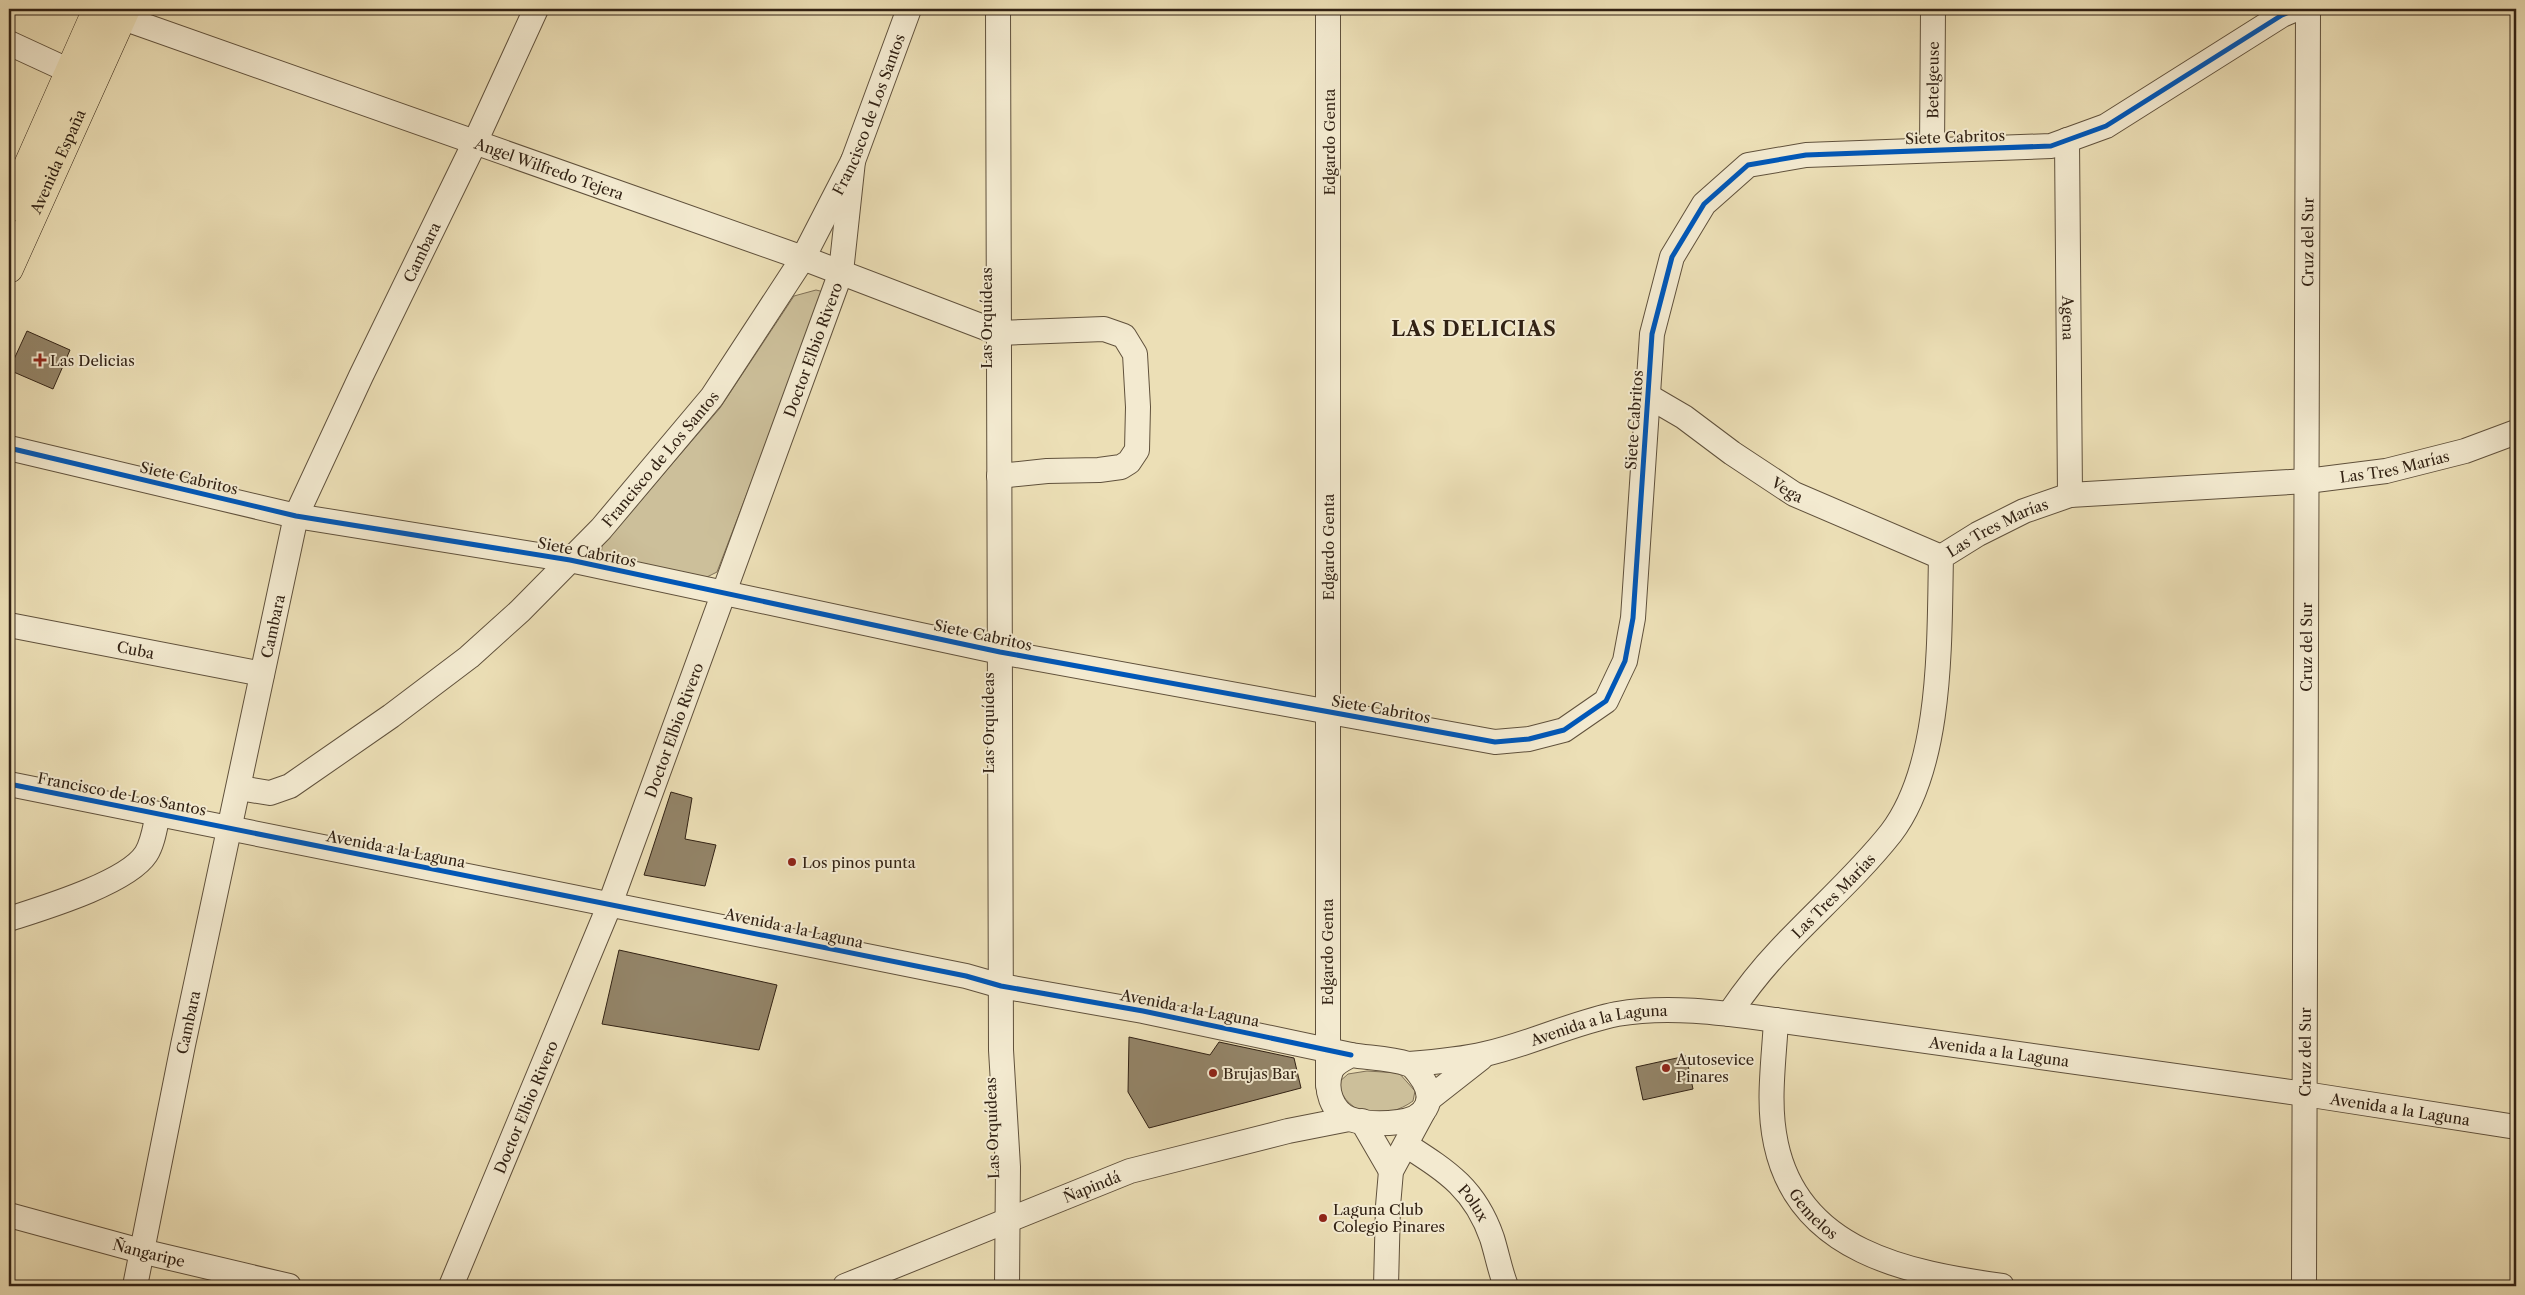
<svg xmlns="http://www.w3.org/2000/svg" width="2525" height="1295" viewBox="0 0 2525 1295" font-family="'Libre Caslon Text',serif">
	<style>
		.green { fill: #ccbf9a; stroke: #7f7057 }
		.building { fill: #938468; stroke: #322214 }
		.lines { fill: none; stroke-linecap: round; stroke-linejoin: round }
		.minor-casing { stroke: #60513c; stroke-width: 26 }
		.major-casing { stroke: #322214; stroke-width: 29 }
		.minor { stroke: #f3ead0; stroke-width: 24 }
		.major { stroke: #ecdfb6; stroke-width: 28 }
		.cycleway-casing { stroke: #f3ead0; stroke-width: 8 }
		.cycleway { stroke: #0057b8; stroke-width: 5 }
		.poi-dot { fill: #8f2418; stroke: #f3ead0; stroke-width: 2 }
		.labels { text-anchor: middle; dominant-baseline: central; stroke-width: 4; stroke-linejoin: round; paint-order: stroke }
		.street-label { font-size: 15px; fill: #322214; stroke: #f3ead0 }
		.poi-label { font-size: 15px; fill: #322214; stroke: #f3ead0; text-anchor: start }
		.district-label { font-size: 20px; font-weight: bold; letter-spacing: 1px; fill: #322214; stroke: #f3ead0 }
	</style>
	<rect width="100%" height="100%" fill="#ecdfb6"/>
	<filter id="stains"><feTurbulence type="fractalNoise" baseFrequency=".004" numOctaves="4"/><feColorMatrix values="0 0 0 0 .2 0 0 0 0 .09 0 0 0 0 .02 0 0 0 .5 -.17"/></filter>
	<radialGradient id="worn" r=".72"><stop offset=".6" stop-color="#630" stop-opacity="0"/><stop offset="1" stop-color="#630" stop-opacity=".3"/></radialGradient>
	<path class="green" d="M816 290 824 292 717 572 705 578 601 557 602 546 720 408 794 296Z
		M1367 1071 1399 1073 1415 1091 1413 1101C1387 1120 1347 1119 1338 1083L1348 1074Z"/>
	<path class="building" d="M27 331 70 350 53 389 9 370Z
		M671 792 692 798 685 839 716 845 705 886 644 875Z
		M619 950 777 985 759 1050 602 1024Z
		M1129 1037 1210 1055 1219 1042 1294 1058 1301 1088 1149 1128 1128 1092Z
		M1686 1056 1693 1089 1643 1100 1636 1067Z"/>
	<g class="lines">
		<g class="minor-casing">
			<g id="minor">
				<path d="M998 9 1001 1050 1008 1167 1007 1286"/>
				<path id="s1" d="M106 12 803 258 999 333 1104 329 1124 336 1135 354 1138 407 1137 450 1129 462 1121 467 1099 470 1047 471 999 476"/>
				<path d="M9 43 87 79"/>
				<path id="s2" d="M2067 140 2070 495"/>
				<path id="s3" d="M1932 150 1933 9"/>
				<path id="s4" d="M1648 396 1684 417 1732 453 1794 494 1941 557"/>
				<path d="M9 448 296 516 570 560 1000 652 1495 742 1529 739 1564 730 1606 701 1625 661 1633 618 1652 334 1672 257 1704 204 1748 165 1806 155 2051 146 2106 126 2282 15 2296 9"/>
				<path id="s5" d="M9 625 262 674"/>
				<path d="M9 784 966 976 1001 986 1143 1011 1351 1055"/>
				<path id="s6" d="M239 788 270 793 290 786 391 716 469 657 520 611 601 529 712 397 803 258 853 161 909 9"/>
				<path d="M9 919C43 908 127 883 146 854 153 843 155 827 158 814"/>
				<path id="s7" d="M1729 1014C1744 992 1760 971 1779 951 1816 911 1857 876 1891 833 1943 765 1939 640 1941 557L1978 534 2024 511 2070 495 2307 481 2386 471 2465 451 2516 432"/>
				<path id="s8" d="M1776 1020C1774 1061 1767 1103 1776 1144 1799 1252 1908 1273 2002 1286"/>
				<path d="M1351 1055C1369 1058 1390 1058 1408 1064 1412 1065 1416 1070 1419 1074 1437 1097 1429 1118 1399 1122 1384 1124 1365 1124 1350 1119 1332 1112 1324 1089 1331 1071 1334 1063 1344 1059 1351 1055Z"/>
				<path id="s9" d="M1409 1064C1435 1062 1460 1060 1485 1054 1530 1044 1572 1023 1617 1014 1669 1005 1724 1013 1776 1020L2305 1094 2516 1127"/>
				<path d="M1328 1085V9"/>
				<path d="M1430 1098 1481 1058"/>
				<path d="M1362 1121 1391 1171"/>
				<path id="s10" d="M1406 1145C1448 1172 1475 1189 1492 1238 1497 1254 1500 1271 1506 1286"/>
				<path id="s11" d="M9 1215 141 1251 289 1286"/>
				<path id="s12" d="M135 1286 183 1045 296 516 361 376 476 140 536 9"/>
				<path id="s13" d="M451 1286 610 904 841 272 853 161"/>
				<path id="s14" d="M845 1286 1130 1171 1288 1131 1349 1119"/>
				<path d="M1386 1286 1388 1206 1391 1171 1423 1112"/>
				<path id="s15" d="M2304 1286 2308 9"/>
			</g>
		</g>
		<g class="major-casing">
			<g id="major">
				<path d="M9 208 97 9"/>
				<path id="s16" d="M9 269 126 9"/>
			</g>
		</g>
		<use href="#minor" class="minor"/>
		<use href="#major" class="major"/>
		<g class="cycleway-casing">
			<path id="cycleway" d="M9 448 296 516 570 560 1000 652 1495 742 1529 739 1564 730 1606 701 1625 661 1633 618 1652 334 1672 257 1704 204 1748 165 1806 155 2051 146 2106 126 2282 15 2296 9
				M9 784 966 976 1001 986 1143 1011 1351 1055"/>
		</g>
		<use href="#cycleway" class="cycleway"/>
	</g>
	<g class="poi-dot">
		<path d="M37.5 352.5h5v5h5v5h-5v5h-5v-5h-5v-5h5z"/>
		<circle cx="792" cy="862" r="5"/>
		<circle cx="1666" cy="1068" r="5"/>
		<circle cx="1213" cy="1073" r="5"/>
		<circle cx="1323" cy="1218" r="5"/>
	</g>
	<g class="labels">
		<g class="street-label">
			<text stroke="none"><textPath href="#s3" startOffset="70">Betelgeuse</textPath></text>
			<text stroke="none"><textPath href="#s6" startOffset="954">Francisco de Los Santos</textPath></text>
			<text transform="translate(1955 137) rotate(-2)">Siete Cabritos</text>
			<text transform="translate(1329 142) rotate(-90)">Edgardo Genta</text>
			<text stroke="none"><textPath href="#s16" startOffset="118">Avenida España</textPath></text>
			<text stroke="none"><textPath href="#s1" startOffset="470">Angel Wilfredo Tejera</textPath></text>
			<text stroke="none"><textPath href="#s15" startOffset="1044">Cruz del Sur</textPath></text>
			<text stroke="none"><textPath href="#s12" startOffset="1079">Cambara</textPath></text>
			<text transform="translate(986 318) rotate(-90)">Las Orquídeas</text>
			<text stroke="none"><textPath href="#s2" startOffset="178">Agena</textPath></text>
			<text stroke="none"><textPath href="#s13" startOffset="1004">Doctor Elbio Rivero</textPath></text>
			<text transform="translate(1634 420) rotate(-86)">Siete Cabritos</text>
			<text stroke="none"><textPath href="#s6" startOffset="549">Francisco de Los Santos</textPath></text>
			<text stroke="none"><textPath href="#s7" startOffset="998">Las Tres Marías</textPath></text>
			<text transform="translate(189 478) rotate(13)">Siete Cabritos</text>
			<text stroke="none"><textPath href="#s4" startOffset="168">Vega</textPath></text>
			<text stroke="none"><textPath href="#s7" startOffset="592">Las Tres Marías</textPath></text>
			<text transform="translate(1328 547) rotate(-90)">Edgardo Genta</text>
			<text transform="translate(587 552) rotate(11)">Siete Cabritos</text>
			<text stroke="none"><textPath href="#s12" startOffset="674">Cambara</textPath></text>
			<text transform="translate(983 635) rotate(12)">Siete Cabritos</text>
			<text stroke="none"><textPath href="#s15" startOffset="639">Cruz del Sur</textPath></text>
			<text stroke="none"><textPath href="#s5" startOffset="129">Cuba</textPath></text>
			<text transform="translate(1381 709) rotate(10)">Siete Cabritos</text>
			<text transform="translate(988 723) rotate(-90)">Las Orquídeas</text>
			<text stroke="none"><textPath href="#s13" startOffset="599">Doctor Elbio Rivero</textPath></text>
			<text transform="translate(122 794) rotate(11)">Francisco de Los Santos</text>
			<text transform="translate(396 849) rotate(11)">Avenida a la Laguna</text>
			<text stroke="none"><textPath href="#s7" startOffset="158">Las Tres Marías</textPath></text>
			<text transform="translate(794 928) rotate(12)">Avenida a la Laguna</text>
			<text transform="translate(1327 952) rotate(-90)">Edgardo Genta</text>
			<text transform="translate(1190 1008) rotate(11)">Avenida a la Laguna</text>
			<text stroke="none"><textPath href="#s12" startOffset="269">Cambara</textPath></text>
			<text stroke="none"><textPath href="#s9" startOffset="195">Avenida a la Laguna</textPath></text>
			<text stroke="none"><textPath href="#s9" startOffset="600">Avenida a la Laguna</textPath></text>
			<text stroke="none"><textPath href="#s15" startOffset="234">Cruz del Sur</textPath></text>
			<text stroke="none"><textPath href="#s13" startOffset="194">Doctor Elbio Rivero</textPath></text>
			<text stroke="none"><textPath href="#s9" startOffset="1005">Avenida a la Laguna</textPath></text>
			<text transform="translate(992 1128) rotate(-92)">Las Orquídeas</text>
			<text stroke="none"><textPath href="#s14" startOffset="266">Ñapindá</textPath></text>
			<text stroke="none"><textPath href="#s10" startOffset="90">Polux</textPath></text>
			<text stroke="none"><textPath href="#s8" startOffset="205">Gemelos</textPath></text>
			<text stroke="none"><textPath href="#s11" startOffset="145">Ñangaripe</textPath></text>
		</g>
		<g class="poi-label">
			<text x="50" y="360">Las Delicias</text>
			<text x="802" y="862">Los pinos punta</text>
			<text x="1676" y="1059">Autosevice<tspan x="1676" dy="17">Pinares</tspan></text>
			<text x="1223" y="1073">Brujas Bar</text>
			<text x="1333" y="1209">Laguna Club<tspan x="1333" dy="17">Colegio Pinares</tspan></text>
		</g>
		<g class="district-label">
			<text x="1474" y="329">LAS DELICIAS</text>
		</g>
	</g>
	<rect width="2525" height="1295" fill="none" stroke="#ecdfb6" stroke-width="30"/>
	<rect x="10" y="10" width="2505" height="1275" fill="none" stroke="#322214" stroke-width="2.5"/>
	<rect x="15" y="15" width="2495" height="1265" fill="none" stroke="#322214"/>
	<rect width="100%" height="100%" filter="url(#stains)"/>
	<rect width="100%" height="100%" fill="url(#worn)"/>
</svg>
